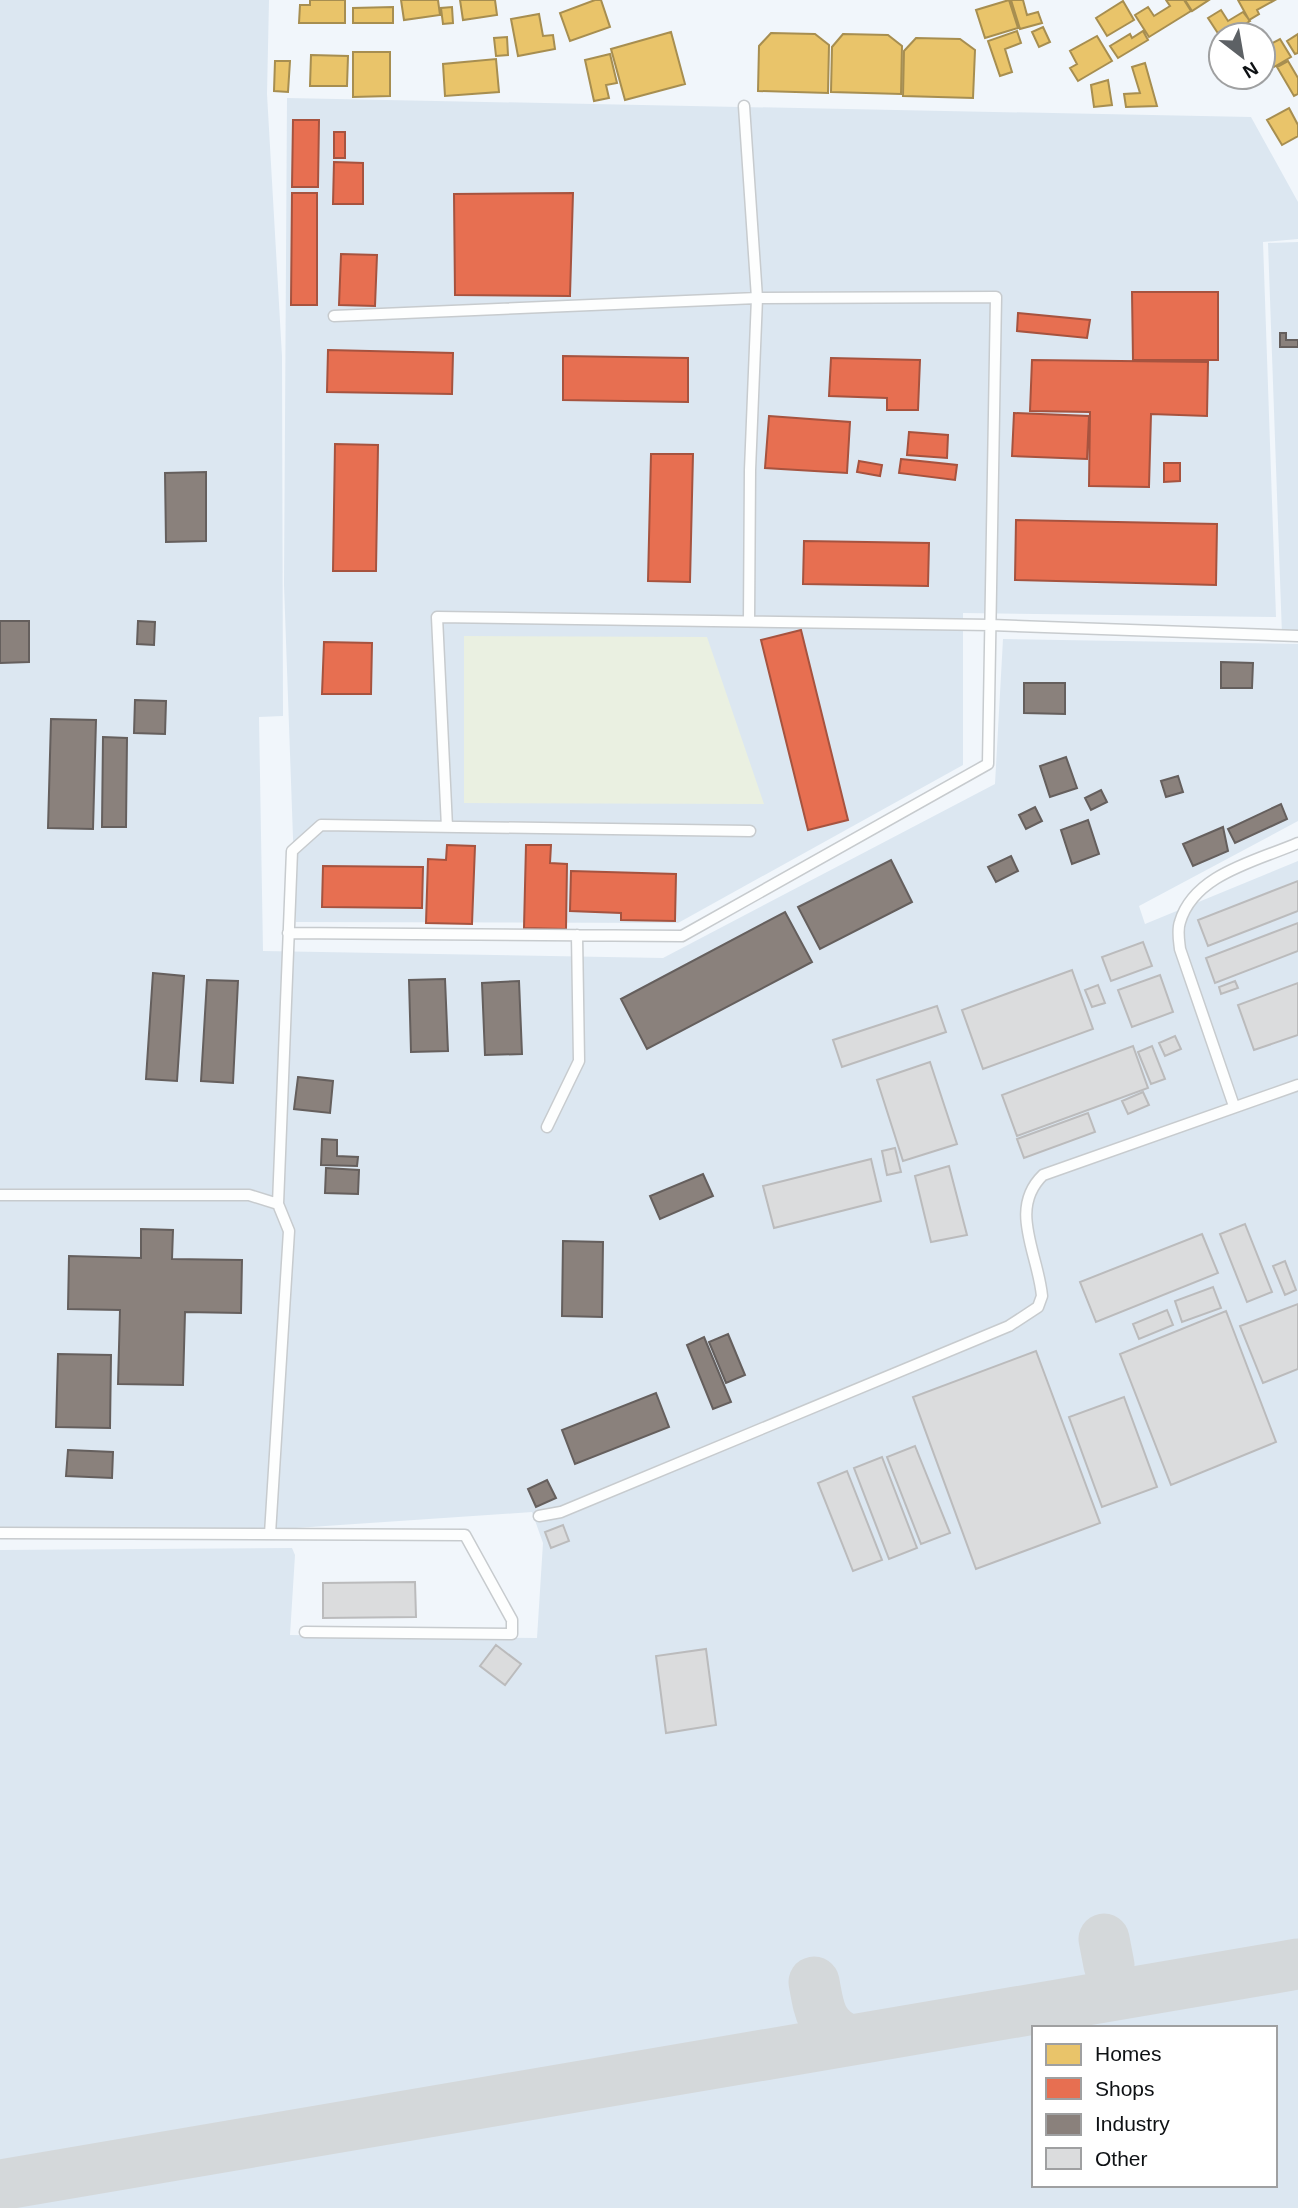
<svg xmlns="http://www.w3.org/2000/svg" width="1298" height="2208" viewBox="0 0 1298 2208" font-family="Arial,sans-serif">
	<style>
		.built { fill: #dce7f1; fill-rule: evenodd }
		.green { fill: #eaf0e1 }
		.homes { fill: #e9c46a; stroke: #a78e50; stroke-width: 2 }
		.shops { fill: #e76f51; stroke: #a6533f; stroke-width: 2 }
		.industry { fill: #8a817c; stroke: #655f5d; stroke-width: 2 }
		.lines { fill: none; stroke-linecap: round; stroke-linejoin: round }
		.taxiway { stroke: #d4d8da; stroke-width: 51 }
		.building { fill: #dbdcdd; stroke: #bbbbbc; stroke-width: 2 }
		.service-casing { stroke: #c7cbce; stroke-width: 13 }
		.service { stroke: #fdfefe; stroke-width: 10 }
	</style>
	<rect width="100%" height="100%" fill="#f1f6fb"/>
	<path class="built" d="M0 0H269L267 94 282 356 283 716 259 717 263 951 663 958 995 784 1003 639 1298 644V821L1139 906 1145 924 1298 861V2208H0V1550L292 1548 295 1555 290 1635 537 1638 543 1543 532 1512 281 1529 0 1536ZM1034 2028H1275V2185H1034Z
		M287 98 1251 117 1298 202V239L1263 242 1276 617 963 613V765L678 923 296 922 284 585Z
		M1298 242V636L1282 635 1268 243Z"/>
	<path class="green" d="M464 636 707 637 764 804 464 803Z"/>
	<path class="homes" d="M310 0H345V23H299L300 5H310Z
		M401 0H438L440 15 404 20Z
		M460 0H495L497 15 463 20Z
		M595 0H601L610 27 570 41 560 13Z
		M1009 0 1018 28 985 38 976 10Z
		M1011 0H1023L1027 15 1038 12 1042 23 1020 29Z
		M1166 0H1184L1191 11 1149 37 1135 15 1148 7 1154 16 1170 6Z
		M1185 0H1209L1192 11Z
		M1238 0H1275L1257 10 1259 14 1249 20Z
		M1123 1 1134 20 1107 36 1096 18Z
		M393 7V23H353V8Z
		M452 7 453 23 443 24 441 8Z
		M1221 10 1228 21 1243 12 1250 21 1228 35H1221V38L1208 18Z
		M539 14 543 36 553 35 555 49 518 56 511 19Z
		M1043 27 1050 42 1039 47 1032 32Z
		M1017 31 1021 43 1005 49 1012 72 1000 76 988 41Z
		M1143 31 1148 40 1118 58 1110 46 1130 34 1132 38Z
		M671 32 685 84 625 100 611 49Z
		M771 33 815 34 829 45 828 93 758 91 759 46Z
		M843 34 888 35 902 46 901 94 831 92 832 47Z
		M1298 34V53L1295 54 1287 41Z
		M1097 36 1112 61 1078 81 1070 68 1077 64 1070 51Z
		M507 37 508 55 496 56 494 38Z
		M916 38 960 39 975 50 973 98 903 96 904 51Z
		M1280 39 1291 57 1274 67 1263 48Z
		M353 52H390V96L353 97Z
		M610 54 617 83 606 85 609 98 594 101 585 60Z
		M311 55 348 56 347 86H310Z
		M496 59 499 92 445 96 443 64Z
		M275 61H290L288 92 274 91Z
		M1288 61 1298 78V94L1294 96 1277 67Z
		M1145 63 1157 106 1126 107 1124 94 1140 93 1132 67Z
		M1108 80 1112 105 1094 107 1091 85Z
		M1289 108 1298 125V136L1282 145 1267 120Z"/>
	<path class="shops" d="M293 120H319L318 187H292Z
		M334 132H345V158H334Z
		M334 162 363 163V204H333Z
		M292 193H317V305H291Z
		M573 193 570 296 455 295 454 194Z
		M341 254 377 255 375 306 339 305Z
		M1132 292H1218V360H1133Z
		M1018 313 1090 320 1087 338 1017 331Z
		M328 350 453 353 452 394 327 392Z
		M563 356 688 358V402L563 400Z
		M831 358 920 360 918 410H887V398L829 396Z
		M1032 360 1208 362 1207 416 1151 414 1149 487 1089 486 1090 412 1030 411Z
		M1014 413 1089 416 1087 459 1012 456Z
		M769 416 850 422 847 473 765 468Z
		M909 432 948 435 947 458 907 455Z
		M335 444 378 445 376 571H333Z
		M651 454H693L690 582 648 581Z
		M901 459 957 465 955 480 899 473Z
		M859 461 882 465 880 476 857 472Z
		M1164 463H1180V481L1164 482Z
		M1016 520 1217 524 1216 585 1015 580Z
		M804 541 929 543 928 586 803 584Z
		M801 630 848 820 808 830 761 640Z
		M324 642 372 643 371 694H322Z
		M447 845 475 846 472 924 426 923 428 859 446 860Z
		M526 845H551L550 863 567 864 566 929 524 928Z
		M323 866 423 867 422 908 322 907Z
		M571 871 676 874 675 921 621 920V913L570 911Z"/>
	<path class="industry" d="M1280 333H1286V340H1298V347H1280Z
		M206 472V541L166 542 165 473Z
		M0 621H29V662L0 663Z
		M138 621 155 622 154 645 137 644Z
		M1221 662 1253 663 1252 688H1221Z
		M1024 683H1065V714L1024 713Z
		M135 700 166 701 165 734 134 733Z
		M51 719 96 720 93 829 48 828Z
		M103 737 127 738 126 827H102Z
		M1066 757 1077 788 1050 797 1040 766Z
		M1178 776 1183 792 1166 797 1161 781Z
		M1101 790 1107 802 1091 810 1085 798Z
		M1281 804 1287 819 1235 843 1228 829Z
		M1035 807 1042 821 1026 829 1019 815Z
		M1088 820 1099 854 1072 864 1061 830Z
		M1223 827 1228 851 1193 866 1183 844Z
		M1011 856 1018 871 996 882 988 867Z
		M891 860 912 902 820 949 798 907Z
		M785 912 812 962 647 1049 621 999Z
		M153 973 184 976 177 1081 146 1079Z
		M445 979 448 1051 411 1052 409 980Z
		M207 980 238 981 233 1083 201 1081Z
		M519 981 522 1054 485 1055 482 983Z
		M298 1077 333 1081 330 1113 294 1109Z
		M322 1139 337 1140V1156L358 1157 357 1166 321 1165Z
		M326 1168 359 1170 358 1194 325 1193Z
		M703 1174 713 1196 660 1219 650 1196Z
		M141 1229 173 1230 172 1259 242 1260 241 1313 185 1312 183 1385 118 1384 120 1310 68 1309 69 1256 141 1258Z
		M563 1241 603 1242 602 1317 562 1316Z
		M728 1334 745 1375 726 1383 709 1342Z
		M704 1337 731 1402 713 1409 687 1345Z
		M58 1354 111 1355 110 1428 56 1427Z
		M656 1393 669 1427 575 1464 562 1430Z
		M68 1450 113 1452 112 1478 66 1476Z
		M547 1480 556 1498 536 1507 528 1489Z"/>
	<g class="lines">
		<path class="taxiway" d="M1104 1939 1109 1965
			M814 1982C819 2009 820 2027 848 2040
			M0 2185 1298 1964"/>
	</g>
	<path class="building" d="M1298 881V911L1208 946 1198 920Z
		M1298 923V951L1215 983 1206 958Z
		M1143 942 1152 966 1111 981 1102 957Z
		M1072 970 1093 1029 983 1069 962 1010Z
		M1160 975 1173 1012 1132 1027 1118 990Z
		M1235 981 1238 988 1221 994 1219 987Z
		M1298 983V1035L1254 1050 1238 1005Z
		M1098 985 1105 1003 1092 1007 1085 990Z
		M937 1006 946 1032 842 1067 833 1040Z
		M1175 1036 1181 1049 1165 1056 1159 1043Z
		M1133 1046 1148 1088 1017 1136 1002 1095Z
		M1152 1046 1165 1079 1151 1084 1138 1052Z
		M930 1062 957 1144 903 1161 877 1080Z
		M1143 1092 1149 1105 1128 1114 1122 1101Z
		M1088 1113 1095 1132 1024 1158 1017 1139Z
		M895 1148 901 1172 887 1175 882 1151Z
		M871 1159 881 1201 774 1228 763 1186Z
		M949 1166 967 1235 931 1242 915 1176Z
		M1245 1224 1272 1292 1247 1302 1220 1234Z
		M1202 1234 1218 1273 1096 1322 1080 1282Z
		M1285 1261 1296 1290 1285 1295 1273 1266Z
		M1213 1287 1221 1308 1182 1322 1175 1301Z
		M1298 1304V1369L1263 1383 1240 1326Z
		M1167 1310 1173 1325 1139 1339 1133 1324Z
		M1226 1311 1276 1442 1171 1485 1120 1354Z
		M1036 1351 1100 1523 976 1569 913 1397Z
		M1124 1397 1157 1487 1102 1507 1069 1417Z
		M915 1446 950 1533 921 1544 887 1457Z
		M882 1457 917 1548 889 1559 854 1468Z
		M847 1471 882 1560 853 1571 818 1483Z
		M563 1525 569 1541 551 1548 545 1532Z
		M415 1582 416 1617 323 1618V1583Z
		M496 1645 521 1664 505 1685 480 1666Z
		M706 1649 716 1725 666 1733 656 1656Z"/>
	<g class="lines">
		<g class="service-casing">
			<path id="service" d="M744 106 757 298 750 470 749 621
				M447 827 437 617 991 625 1298 636
				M288 933 682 936 988 764 996 297 757 298 334 316
				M1234 1106 1180 949C1179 940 1177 930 1180 922 1194 874 1257 861 1298 843
				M547 1127 579 1061 577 935
				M0 1195H249L278 1204
				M539 1516 561 1512 1009 1326 1038 1307 1042 1296C1038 1253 1008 1209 1043 1175L1298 1085
				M0 1533 465 1535 512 1620V1634L305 1632
				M270 1534 289 1231 278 1204 292 851 321 825 750 831"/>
		</g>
		<use href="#service" class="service"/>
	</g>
	<rect x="1032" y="2026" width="245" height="161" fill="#ffffff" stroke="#9fa0a1" stroke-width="2"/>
	<rect x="1046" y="2044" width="35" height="21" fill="#e9c46a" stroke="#9fa0a1" stroke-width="2"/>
	<text x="1095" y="2061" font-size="21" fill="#0e1114">Homes</text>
	<rect x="1046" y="2078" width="35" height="21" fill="#e76f51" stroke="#9fa0a1" stroke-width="2"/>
	<text x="1095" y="2096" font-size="21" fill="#0e1114">Shops</text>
	<rect x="1046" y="2114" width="35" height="21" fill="#8a817c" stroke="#9fa0a1" stroke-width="2"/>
	<text x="1095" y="2131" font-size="21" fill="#0e1114">Industry</text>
	<rect x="1046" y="2148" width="35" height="21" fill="#dbdcdd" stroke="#9fa0a1" stroke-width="2"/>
	<text x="1095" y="2166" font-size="21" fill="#0e1114">Other</text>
	<g transform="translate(1242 56) rotate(149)"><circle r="33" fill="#ffffff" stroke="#9fa0a1" stroke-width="2"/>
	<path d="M0-5L12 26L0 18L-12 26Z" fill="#5d6165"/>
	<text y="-10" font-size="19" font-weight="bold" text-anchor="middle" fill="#0e1114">N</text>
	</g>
</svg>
